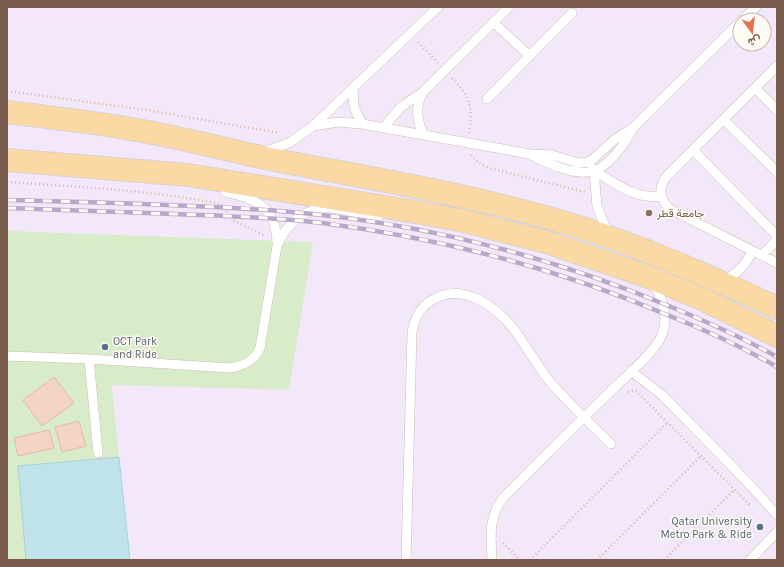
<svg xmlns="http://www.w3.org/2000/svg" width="784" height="567" viewBox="0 0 784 567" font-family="Karla,Vazirmatn,sans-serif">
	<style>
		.education { fill: #f3e8fa; fill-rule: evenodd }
		.green { fill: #d8ecc9 }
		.water { fill: #bfe3e8; stroke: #a5d3da }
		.building { fill: #f3d5c3; stroke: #e6bba3 }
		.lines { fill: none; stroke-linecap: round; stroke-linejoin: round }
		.service-casing { stroke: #d1beb0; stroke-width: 10 }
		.primary-casing { stroke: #dad1cd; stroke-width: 24 }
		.path { stroke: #d9b8a5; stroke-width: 2.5; stroke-dasharray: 1 3; stroke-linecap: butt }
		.service { stroke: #fff; stroke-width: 9 }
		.primary { stroke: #fbd9a5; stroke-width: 22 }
		.rail-casing { stroke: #b9a8c9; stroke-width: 4.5 }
		.rail { stroke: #fffaf3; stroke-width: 3; stroke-dasharray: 9; stroke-linecap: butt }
		.education-dot { fill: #8d6e63; stroke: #fffaf3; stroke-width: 1.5 }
		.service-dot { fill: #5c6f8a; stroke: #fffaf3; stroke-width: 1.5 }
		.labels { text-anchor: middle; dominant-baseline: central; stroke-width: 3; stroke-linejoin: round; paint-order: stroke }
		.education-label { font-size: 11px; fill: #785e54; stroke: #fffaf3; text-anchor: start }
		.service-label { font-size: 11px; fill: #4e5e75; stroke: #fffaf3; text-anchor: start }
	</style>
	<rect width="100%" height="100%" fill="#fdf6ec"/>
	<path class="education" d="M7 7H777V560H7ZM740 20H764V44H740Z"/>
	<path class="green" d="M7 231 313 242 289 390 112 385 119 457 18 466 26 560H7Z"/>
	<path class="water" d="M119 457 130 560H26L18 466Z"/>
	<path class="building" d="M54 377 74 403 42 426 23 400Z
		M79 421 86 446 62 452 55 427Z
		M49 430 54 448 18 456 14 438Z"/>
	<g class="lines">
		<g class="service-casing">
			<path id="service" d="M742 20 756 7
				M493 22 530 56
				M777 66 667 176C658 187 659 199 670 209L777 263
				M755 88 777 110
				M353 89 354 107 362 124
				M423 92C415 106 416 120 424 135
				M487 99 572 13
				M724 120 777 172
				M313 126 338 122 362 124 530 154 552 155 578 163 588 162 592 160 614 140 635 126 740 22
				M383 128 401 107 423 92 509 7
				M693 150 777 236
				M264 152 291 142 313 126 438 7
				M530 154C546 163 578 178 596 170 612 163 624 144 633 129
				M592 168 594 171C616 183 635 200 661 196
				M594 171 597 206 608 234
				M225 192C256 198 276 207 277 243
				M762 255 777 240
				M722 281C738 274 744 266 753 251
				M7 356 89 359 230 368C244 366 254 361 260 348L277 246C286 224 305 207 329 208 346 209 362 216 379 216
				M89 359 98 453
				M631 371 662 395 728 462 761 497 777 515
				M406 560 412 333C414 319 420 306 434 299 447 292 461 292 475 298 515 316 525 351 551 383 570 404 590 424 611 444
				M492 560C491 536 488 518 503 498 539 462 575 426 611 391 626 376 654 353 662 335 669 316 663 299 653 283
				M750 560 777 532"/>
		</g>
		<g class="primary-casing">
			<path id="primary" d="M7 112C52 118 97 122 142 131 187 139 231 151 275 160 374 179 473 195 569 224 641 246 709 276 777 308
				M7 160 188 175 422 213 464 221 546 242 649 277 702 299 777 336"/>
		</g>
		<path class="path" d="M418 42 438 63
			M452 78C471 98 473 107 469 133
			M7 91 147 110 279 133
			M471 155C476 162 482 165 489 168L585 192
			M7 182C79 187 151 190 221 204L233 220 265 236
			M628 392 633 390 637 392 751 506
			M503 543 520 560
			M530 560 668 422
			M597 560 701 456
			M664 560 734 490"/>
		<use href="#service" class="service"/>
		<use href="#primary" class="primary"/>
		<g class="rail-casing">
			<path id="rail" d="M7 200C60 201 113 203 167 205 219 207 270 209 322 215 441 228 558 260 669 306 705 321 742 337 777 357
				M7 208C63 210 119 212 175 214 224 216 273 217 322 223 440 238 555 268 665 314 703 329 741 346 777 367"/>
		</g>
		<use href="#rail" class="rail"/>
	</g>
	<circle class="education-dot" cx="649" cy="213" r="4"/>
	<g class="service-dot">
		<circle cx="105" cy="347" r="4"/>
		<circle cx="760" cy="527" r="4"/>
	</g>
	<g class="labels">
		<g class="education-label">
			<text x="657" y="213">جامعة قطر</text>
		</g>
		<g class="service-label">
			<text x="113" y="341">OCT Park<tspan x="113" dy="13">and Ride</tspan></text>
			<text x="752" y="521" text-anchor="end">Qatar University<tspan x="752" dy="13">Metro Park &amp; Ride</tspan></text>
		</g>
	</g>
	<rect width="784" height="567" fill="none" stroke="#7a5c4d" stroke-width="16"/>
	<g transform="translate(752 32) rotate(165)"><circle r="19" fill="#fffaf3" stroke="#cabbb1"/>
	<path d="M0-3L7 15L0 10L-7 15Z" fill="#e76f51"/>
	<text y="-6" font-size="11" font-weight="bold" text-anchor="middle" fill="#7a5c4d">ش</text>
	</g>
</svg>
